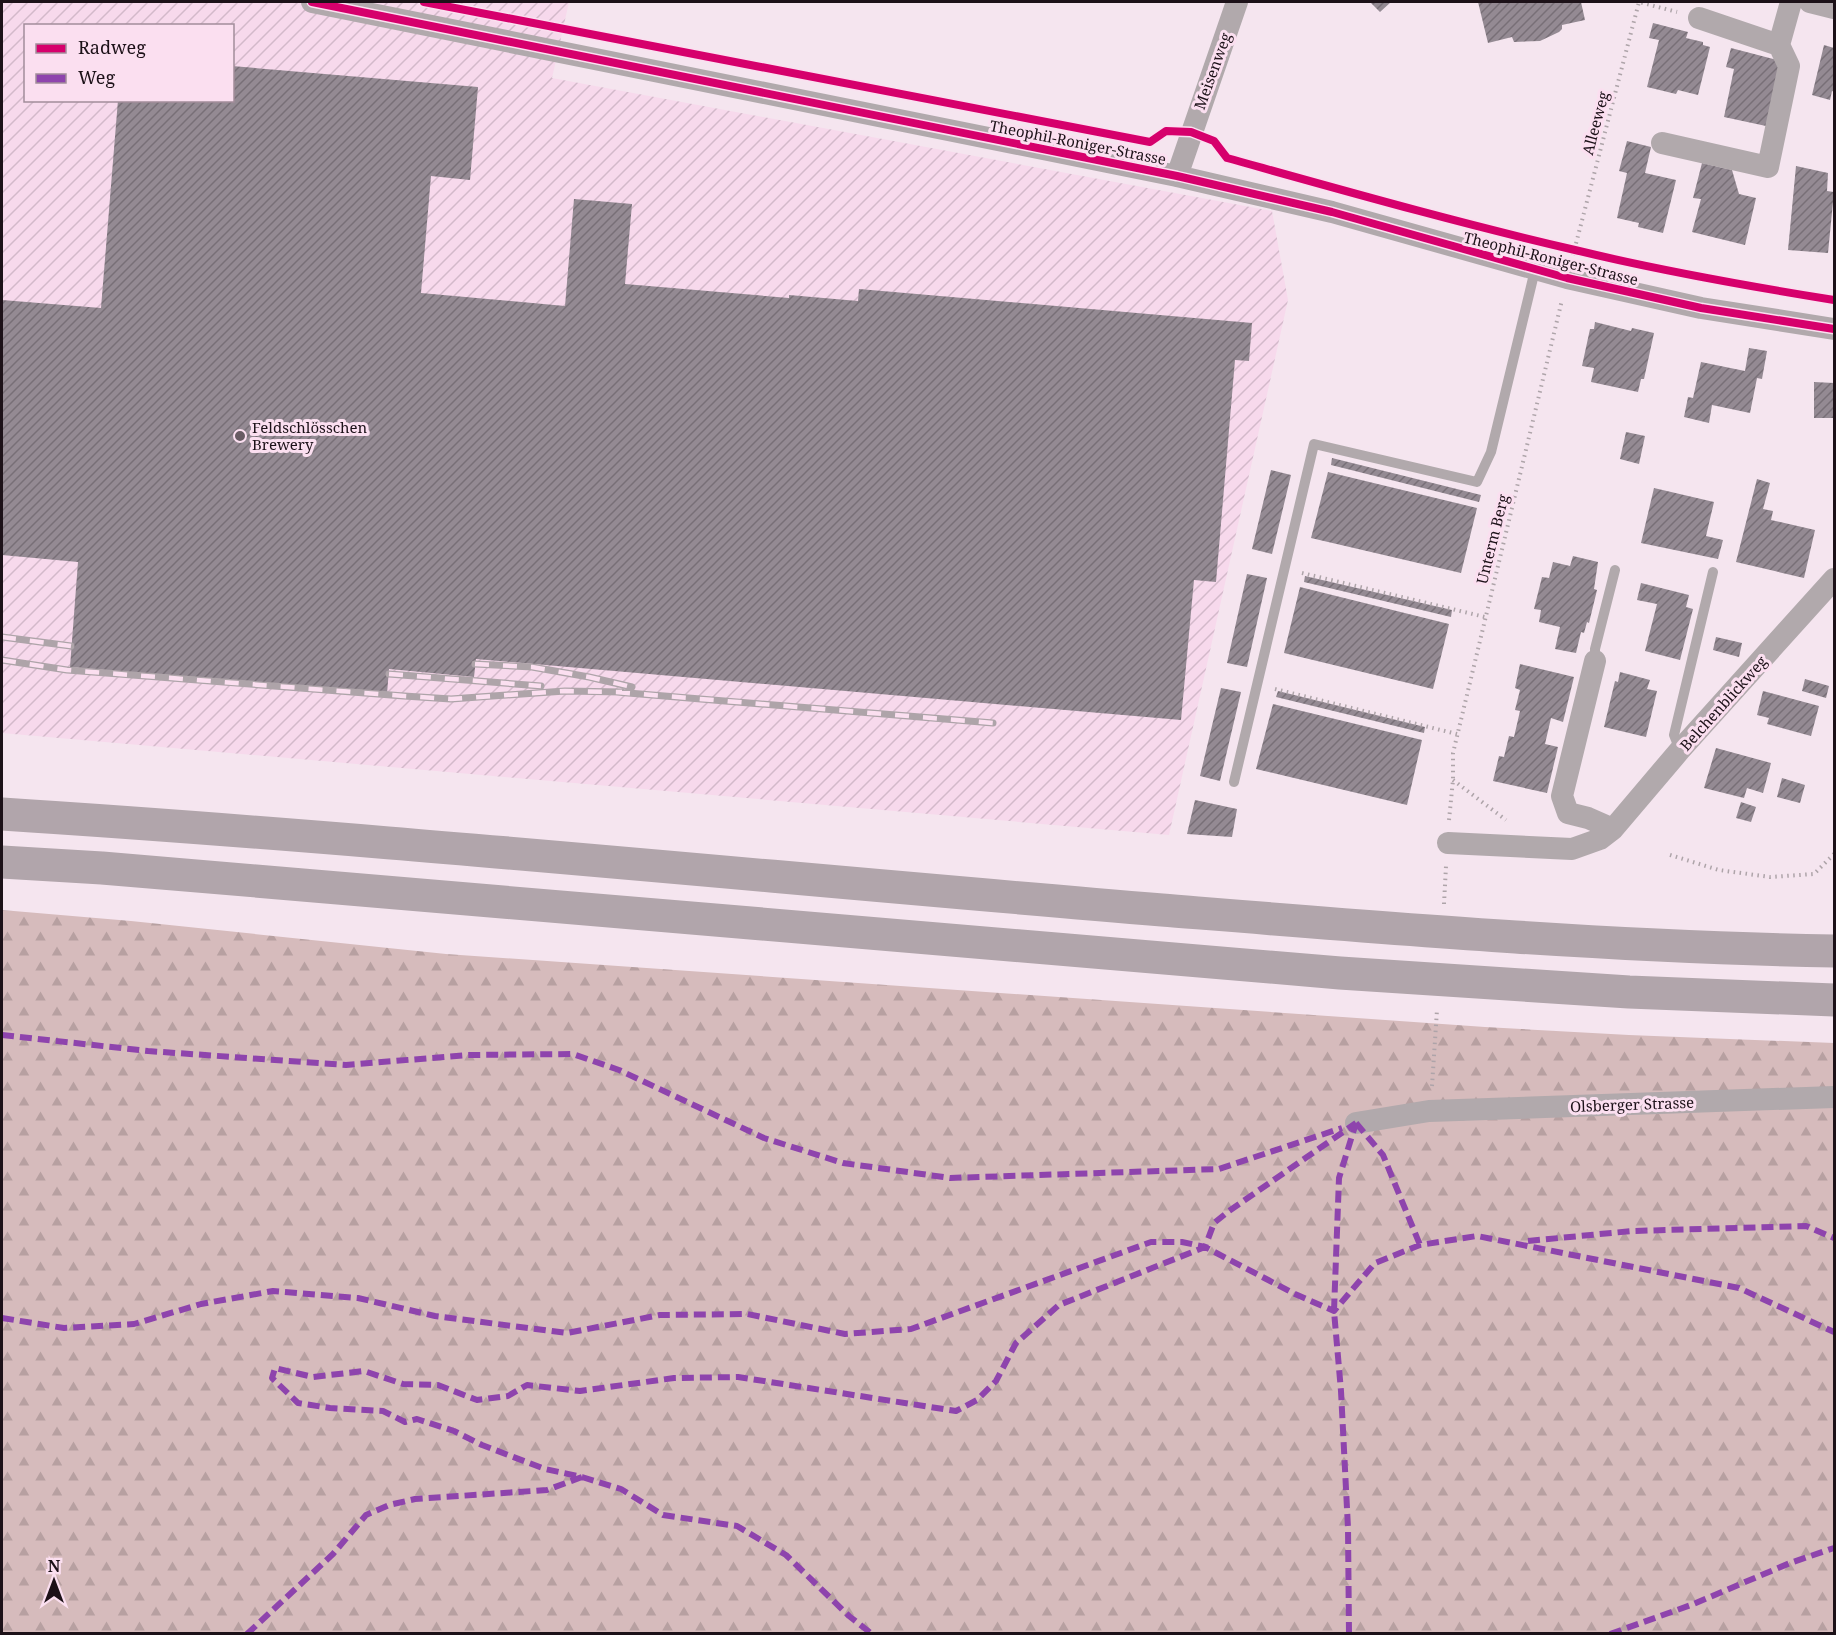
<svg xmlns="http://www.w3.org/2000/svg" width="1836" height="1635" viewBox="0 0 1836 1635" font-family="'Noto Serif',serif">
	<style>
		.industrial { fill: url(#industrial-furrows); fill-rule: evenodd }
		.forest { fill: url(#forest-firs) }
		.building { fill: url(#building-hatch) }
		.lines { fill: none; stroke-linecap: round; stroke-linejoin: round }
		.path { stroke: #aea4a9; stroke-width: 4; stroke-dasharray: 1.5 4.5; stroke-linecap: butt }
		.lane { stroke: #b1a9ac; stroke-width: 10 }
		.street { stroke: #b1a9ac; stroke-width: 22 }
		.highway { stroke: #b1a5ab; stroke-width: 33 }
		.rail-casing { stroke: #aea4a9; stroke-width: 7 }
		.rail { stroke: #fbdff0; stroke-width: 4.5; stroke-dasharray: 14; stroke-linecap: butt }
		.quiet { stroke: #8e44ad; stroke-width: 6; stroke-dasharray: 12 6; stroke-linecap: butt }
		.cycleway-casing { stroke: #fbdff0; stroke-width: 11 }
		.cycleway { stroke: #d6006c; stroke-width: 8 }
		.poi-dot { fill: #685b63; stroke: #fbdff0; stroke-width: 2 }
		.labels { text-anchor: middle; dominant-baseline: central; stroke-width: 6; stroke-linejoin: round; paint-order: stroke }
		.street-label { font-size: 15px; fill: #1c1118; stroke: #fbdff0 }
		.poi-label { font-size: 15px; fill: #1c1118; stroke: #fbdff0; text-anchor: start }
	</style>
	<defs>
		<pattern id="industrial-furrows" width="10" height="10" patternUnits="userSpaceOnUse" patternTransform="scale(1.5)"><rect width="10" height="10" fill="#f7d9ec"/><path d="M-1 1l2-2M0 10L10 0M9 11l2-2" fill="none" stroke="#d3b9ca"/></pattern>
		<pattern id="forest-firs" width="22" height="20" patternUnits="userSpaceOnUse" patternTransform="scale(1.5)"><rect width="22" height="20" fill="#d6bbbc"/><path d="M5 1l3.5 6h-7zM16 11l3.5 6h-7z" fill="#b7a0a1"/></pattern>
		<pattern id="building-hatch" width="6" height="6" patternUnits="userSpaceOnUse" patternTransform="scale(1.5)"><rect width="6" height="6" fill="#948a93"/><path d="M-1 1l2-2M0 6l6-6M5 7l2-2" fill="none" stroke="#786f77"/></pattern>
	</defs>
	<rect width="100%" height="100%" fill="#f5e5ef"/>
	<path class="industrial" d="M2 2H569L552 78 1272 211 1288 300 1169 835 2 733ZM26 26H232V100H26Z"/>
	<path class="forest" d="M2 910 131 921 446 954 1485 1027 1629 1035 1834 1043V1633H2Z"/>
	<path class="building" d="M1370 2H1391L1380 12Z
		M1478 2H1581L1585 20 1562 25V29L1559 32 1540 41 1514 42 1512 37 1488 43Z
		M1653 23 1688 32 1686 38 1703 42V45L1710 47 1698 95 1678 90 1676 94 1647 87 1659 40 1649 38Z
		M1824 45 1834 48V92L1832 91 1830 100 1812 95Z
		M1731 48 1781 61 1766 126 1724 117 1734 69 1726 67Z
		M232 66 478 87 470 180 431 176 421 293 565 306 574 199 632 204 625 284 789 298V295L858 301 859 289 1252 323 1249 361 1235 360 1216 582 1194 580 1181 720 476 659 474 677 389 669 387 694 70 667 78 562 2 555V300L101 308 118 100H232Z
		M1627 141 1651 147 1645 173 1676 180 1663 233 1638 227 1639 223 1617 218 1627 173 1619 171Z
		M1702 163 1732 170 1739 194 1756 198 1745 245 1692 232 1701 199 1693 198Z
		M1796 166 1828 173 1827 191 1834 192 1828 253 1788 250Z
		M1595 322 1631 331 1632 328 1654 333 1644 379H1641L1638 392 1591 382 1594 368 1582 366 1590 329H1594Z
		M1749 348 1767 351 1762 379 1757 378 1750 413 1712 405 1709 423 1684 417 1688 397 1693 398 1701 362 1745 371Z
		M1814 382 1834 383V418H1814Z
		M1626 432 1645 436 1639 464 1620 459Z
		M1332 458 1481 495 1479 502 1331 465Z
		M1271 470 1291 475 1272 554 1252 549Z
		M1328 472 1477 508 1461 573 1311 538Z
		M1757 479 1770 483 1763 509 1773 511 1771 520 1815 530 1804 578 1736 562Z
		M1654 488 1714 502 1706 536 1723 540 1718 559 1641 543Z
		M1573 556 1598 562 1594 589 1597 590 1589 623 1587 622 1584 633 1581 632 1576 653 1555 649 1560 627 1539 622 1541 610 1534 609 1542 577 1549 578 1553 562 1570 566Z
		M1247 574 1267 578 1247 667 1227 663Z
		M1305 576 1452 610 1451 617 1304 582Z
		M1641 583 1689 595 1686 607 1693 609 1680 660 1645 651 1657 604 1637 600Z
		M1300 587 1449 624 1433 689 1284 653Z
		M1716 637 1742 643 1739 657 1713 650Z
		M1520 664 1574 677 1563 722 1551 718 1545 744 1558 747 1547 793 1493 781 1499 756 1504 757 1509 736 1514 737 1520 711 1515 710 1520 690 1515 688Z
		M1620 672 1650 680 1647 689 1657 691 1646 737 1604 727 1615 681 1618 682Z
		M1805 679 1829 686 1826 698 1802 691Z
		M1221 688 1241 692 1220 781 1200 776Z
		M1278 691 1425 727 1424 733 1276 697Z
		M1763 691 1819 706 1811 736 1767 724 1769 718 1757 715Z
		M1273 704 1422 740 1407 805 1256 769Z
		M1716 748 1771 763 1763 793 1747 788 1744 798 1704 788Z
		M1782 778 1805 785 1800 803 1777 797Z
		M1195 800 1237 809 1232 837 1187 834Z
		M1741 802 1756 807 1751 822 1736 818Z"/>
	<g class="lines">
		<path class="path" d="M1573 255 1639 2 1677 12
			M1302 573 1485 617
			M1275 689 1457 734
			M1453 780 1506 820
			M1449 820 1453 780V753L1562 300
			M1670 855 1719 870 1770 877 1814 874 1834 854
			M1444 904 1446 866
			M1432 1086 1437 1010"/>
		<path class="lane" d="M1595 661V649L1615 570
			M1680 750 1674 735 1713 572
			M1234 782 1314 444 1477 482 1491 452 1535 270"/>
		<path class="street" d="M312 2 1177 176 1332 212 1567 278 1701 308 1834 329
			M1810 2 1834 8
			M1779 45 1791 2
			M1662 143 1768 167 1789 66 1779 45 1699 18
			M1177 176 1237 2
			M1595 661 1562 796 1568 813 1588 818 1613 829
			M1448 843 1572 849 1600 839 1613 829 1680 750 1834 579
			M1356 1123 1429 1111 1834 1097"/>
		<path class="highway" d="M2 814C389 839 775 878 1162 910 1385 928 1610 947 1834 951
			M2 862 102 868 1340 973 1629 992 1834 1000"/>
		<g class="rail-casing">
			<path id="rail" d="M2 637 71 646
				M2 660 67 670 404 696 451 699 565 691 622 692
				M475 664 532 667 589 677 632 687
				M389 674 541 686
				M616 692 993 723"/>
		</g>
		<use href="#rail" class="rail"/>
		<path class="quiet" d="M2 1035 148 1051 346 1065 468 1055 573 1054 619 1070 764 1138 843 1163 950 1178 1219 1169 1342 1128
			M1356 1123 1383 1155 1420 1245
			M1528 1241 1632 1231 1806 1226 1834 1238
			M2 1318 64 1328 134 1324 201 1304 273 1291 358 1298 435 1316 567 1333 660 1315 747 1314 845 1334 911 1329 1151 1242H1182L1205 1247 1295 1294 1334 1311 1375 1263 1420 1245 1477 1236 1739 1288 1834 1332
			M582 1477 621 1489 663 1515 737 1526 786 1555 849 1616 872 1634
			M247 1634 333 1554 366 1515 389 1505 415 1499 547 1490 582 1477 545 1469 482 1445 454 1431 417 1419 405 1422 383 1411 330 1408 298 1403 272 1378 275 1368 313 1377 364 1371 403 1384 438 1385 477 1400 508 1396 527 1385 580 1391 674 1378 738 1377 956 1411 977 1400 996 1381 1016 1343 1059 1305 1205 1247 1214 1223 1229 1211 1356 1123
			M1349 1634 1348 1528 1341 1391 1334 1311 1339 1178 1356 1123
			M1610 1634 1691 1605 1790 1563 1834 1548"/>
		<g class="cycleway-casing">
			<path id="cycleway" d="M312 2 1177 176 1332 212 1567 278 1701 308 1834 329
				M424 2 1150 142 1166 131 1191 132 1214 141 1227 158C1342 190 1458 223 1575 250 1661 271 1747 286 1834 300"/>
		</g>
		<use href="#cycleway" class="cycleway"/>
	</g>
	<circle class="poi-dot" cx="240" cy="436" r="6"/>
	<g class="labels">
		<g class="street-label">
			<text transform="translate(1212 71) rotate(-70)">Meisenweg</text>
			<text transform="translate(1595 123) rotate(-75)">Alleeweg</text>
			<text transform="translate(1078 142) rotate(11)">Theophil-Roniger-Strasse</text>
			<text transform="translate(1551 258) rotate(14)">Theophil-Roniger-Strasse</text>
			<text transform="translate(1492 539) rotate(-76)">Unterm Berg</text>
			<text transform="translate(1723 703) rotate(-48)">Belchenblickweg</text>
			<text transform="translate(1632 1104) rotate(-2)">Olsberger Strasse</text>
		</g>
		<g class="poi-label">
			<text x="252" y="427">Feldschlösschen<tspan x="252" dy="17">Brewery</tspan></text>
		</g>
	</g>
	<rect width="1836" height="1635" fill="none" stroke="#1c1118" stroke-width="6"/>
	<rect x="24" y="24" width="210" height="78" fill="#fbdff0" stroke="#a28d9a" stroke-width="1.5"/>
	<rect x="36" y="44" width="30" height="9" fill="#d6006c" stroke="#a28d9a" stroke-width="1.5"/>
	<text x="78" y="54" font-size="18" fill="#1c1118">Radweg</text>
	<rect x="36" y="74" width="30" height="9" fill="#8e44ad" stroke="#a28d9a" stroke-width="1.5"/>
	<text x="78" y="84" font-size="18" fill="#1c1118">Weg</text>
	<g transform="translate(54 1581)" stroke="#fbdff0" stroke-width="4.5" paint-order="stroke">
	<path d="M0-4.5L10 22L0 15L-10 22Z" fill="#1c1118"/>
	<text y="-9" font-size="16" font-weight="bold" text-anchor="middle" fill="#1c1118">N</text>
	</g>
</svg>
